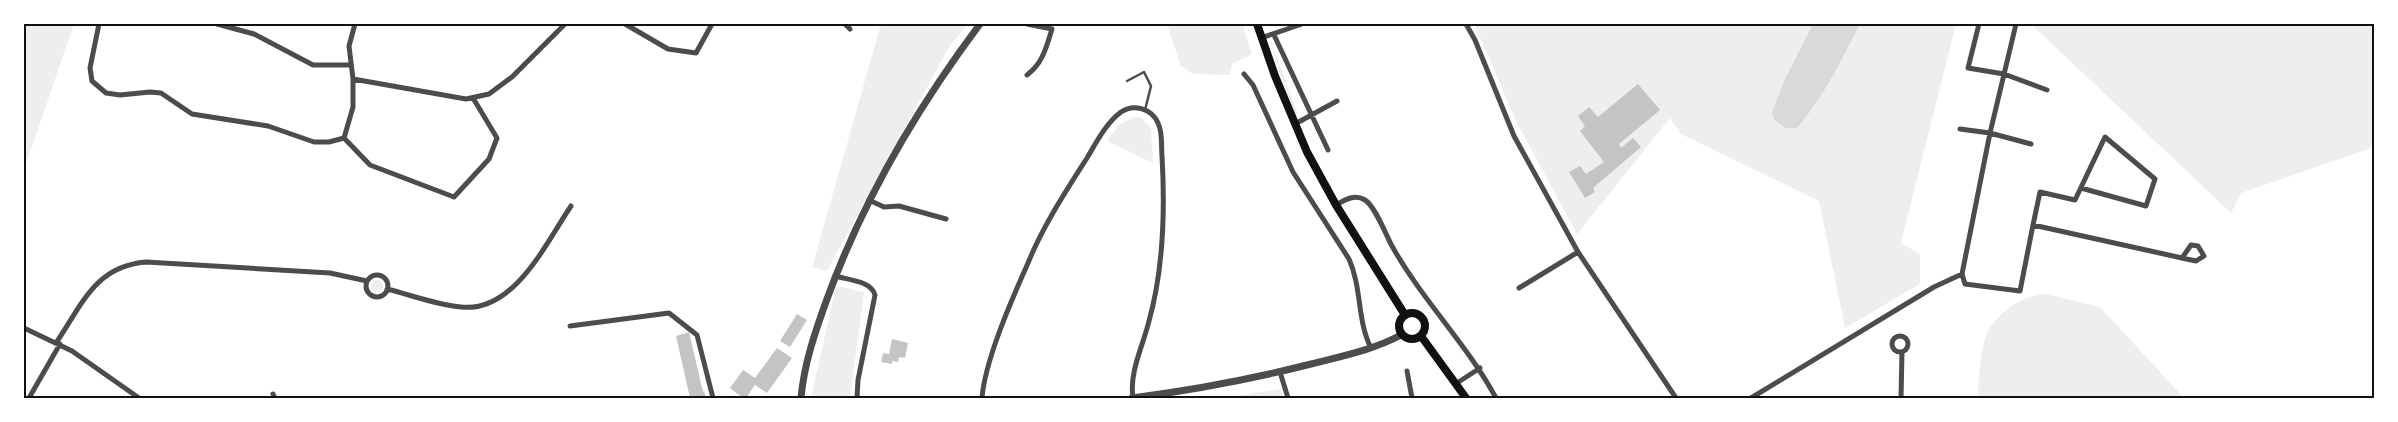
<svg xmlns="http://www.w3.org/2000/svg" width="2398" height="422" viewBox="0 0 2398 422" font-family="'Noto Serif',serif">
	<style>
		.green { fill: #eee }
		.water { fill: #d9d9d9 }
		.building { fill: #c4c4c4 }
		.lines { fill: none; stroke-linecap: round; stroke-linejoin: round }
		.service { stroke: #4c4c4c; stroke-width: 2.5 }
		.minor { stroke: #4c4c4c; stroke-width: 5 }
		.tertiary { stroke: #4c4c4c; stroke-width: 7 }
		.secondary { stroke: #111; stroke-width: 8 }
		.neatline { fill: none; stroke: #111; stroke-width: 2 }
	</style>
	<rect width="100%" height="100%" fill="#fff"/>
	<path class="green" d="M24 24H74L24 170Z
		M881 24H968L949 47 827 271 812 267Z
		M1167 24H1242L1252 54 1232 64 1230 75 1193 74 1181 66Z
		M1474 24H1956L1901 243 1920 254V284L1845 328 1819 201 1681 134 1670 118 1577 234 1517 123Z
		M2031 24H2374V147L2241 193 2231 213Z
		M1270 40 1298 114 1295 113 1279 72Z
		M1134 117H1141L1151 128 1153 163 1107 141 1119 125Z
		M371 286a6 6 0 1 1 12 0a6 6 0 1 1-12 0Z
		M836 286 864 292 850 398H811Z
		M2046 294 2100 307 2184 398H1978C1978 383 1981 338 1991 326 2004 309 2023 295 2046 294Z
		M1280 389 1284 398H1227Z"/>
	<path class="water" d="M1813 24H1860C1842 59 1823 98 1797 128H1786L1774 120 1772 112 1784 81Z"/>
	<path class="building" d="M1638 84 1660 110 1619 144 1621 148 1633 138 1641 147 1593 188 1595 192 1585 198 1569 172 1580 166 1586 174 1604 162 1580 131 1585 126 1578 116 1589 107 1598 117Z
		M797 314 807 320 790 347 780 341Z
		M689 332 703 392 704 391 706 398H690L676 336Z
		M892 339 908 343 905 358 899 357 898 362 892 361V364L881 362 883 353 889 354Z
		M777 348 792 358 767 393 755 385 748 395 749 398H743L730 388 743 370 755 378Z"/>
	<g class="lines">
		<path class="service" d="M1127 81 1144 72 1151 86 1145 110"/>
		<path class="minor" d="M99 24 90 68 92 81 106 93 120 95 150 92 161 93 192 114 268 126 314 142H329L344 138
			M217 24 254 34 313 65H351
			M625 24 668 49 696 53 712 24
			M845 24 850 29
			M1466 24 1475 40 1514 136 1578 252 1676 398
			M1979 24 1968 68 2004 74 2047 90
			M2016 24 1990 133 1962 274 1965 284 2020 291 2033 225 2182 258 2196 261 2204 256 2198 246 2191 245 2182 258
			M1274 35 1328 150
			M1261 38 1302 24
			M1244 74 1253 85 1293 172 1349 259C1362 288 1357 321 1371 348
			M1027 75C1043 63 1046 48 1052 29L1027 24
			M353 79 466 99 489 94 512 77 565 24
			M1295 124 1337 101
			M1960 129 1990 133 2031 144
			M344 138 370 165 454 197 489 159 497 138 473 98
			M344 138 353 107V79L349 46 355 24
			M869 200 884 207 899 206 946 219
			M1336 205C1346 199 1355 194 1365 200 1375 206 1386 235 1392 246 1422 300 1467 344 1496 398
			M2033 225 2040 192 2075 200 2105 137 2155 179 2146 206 2081 188
			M366 286a11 11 0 1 1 22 0a11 11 0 1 1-22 0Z
			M835 276C849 280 871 281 875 295L858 380 857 398
			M1519 288 1578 252
			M387 289C411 295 437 305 461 307 514 313 546 243 571 206
			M570 326 669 313 697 335 713 398
			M24 328 72 351 139 398
			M1892 344a8 8 0 1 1 16 0a8 8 0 1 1-16 0Z
			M56 343C82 305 95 266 146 262L330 273 367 281
			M1407 371 1412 398
			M1280 372 1288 398
			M1457 383 1480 368
			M273 394 275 398
			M29 398 60 344
			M982 398C985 360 1012 299 1028 263 1043 226 1066 191 1087 158 1096 143 1106 123 1121 112 1134 103 1152 109 1158 123 1163 133 1161 146 1162 156 1165 208 1163 271 1149 321 1143 346 1129 372 1133 398
			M1751 398 1934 287 1962 274
			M1901 398 1902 352"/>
		<path class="tertiary" d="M801 398C804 364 815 332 827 299 863 200 917 108 980 24
			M1132 398C1193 390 1252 379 1311 364 1342 356 1373 350 1401 335"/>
		<path class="secondary" d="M1257 24 1275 76 1307 152 1336 205 1405 315
			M1399 326a13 13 0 1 1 26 0a13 13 0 1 1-26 0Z
			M1421 336 1466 398"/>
	</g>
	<rect width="2398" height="422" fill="none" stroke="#ffffff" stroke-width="50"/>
	<rect x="25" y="25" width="2348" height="372" class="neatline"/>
</svg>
